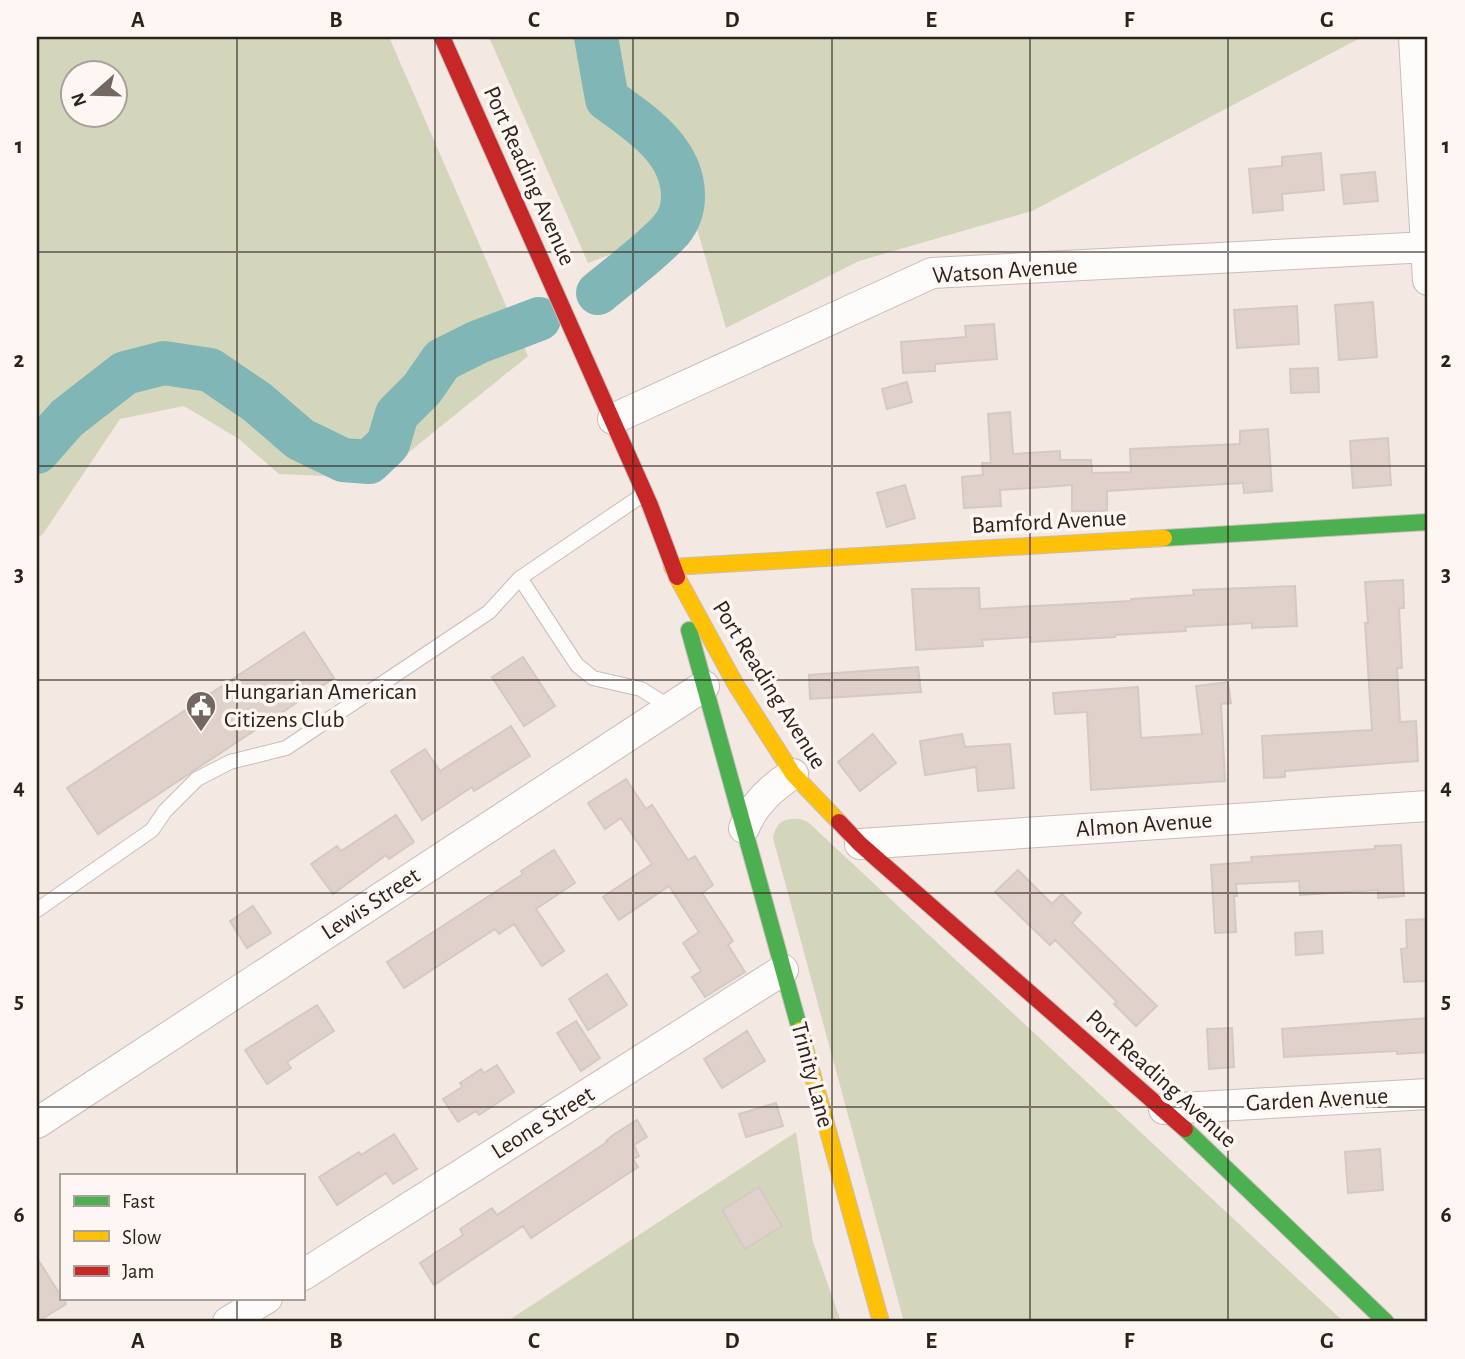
<svg xmlns="http://www.w3.org/2000/svg" width="1465" height="1359" viewBox="0 0 1465 1359" font-family="'Alegreya Sans',sans-serif">
	<style>
		.green { fill: #d3d6bb; fill-rule: evenodd }
		.lines { fill: none; stroke-linecap: round; stroke-linejoin: round }
		.river { stroke: #80b6b5; stroke-width: 44 }
		.building { fill: #e0d1cb; stroke: #d4c9c4; stroke-width: 2 }
		.lane-casing { stroke: #c9bdb9; stroke-width: 16 }
		.street-casing { stroke: #c9bdb9; stroke-width: 32 }
		.fast-casing { stroke: #c9bdb9; stroke-width: 18 }
		.slow-casing { stroke: #c9bdb9; stroke-width: 18 }
		.jam-casing { stroke: #c9bdb9; stroke-width: 18 }
		.lane { stroke: #fdfcfb; stroke-width: 14 }
		.street { stroke: #fdfcfb; stroke-width: 30 }
		.fast { stroke: #4caf50; stroke-width: 16 }
		.slow { stroke: #ffc107; stroke-width: 16 }
		.jam { stroke: #c62828; stroke-width: 16 }
		.grid { fill: none; stroke: #2e221d; stroke-width: 2; stroke-opacity: 0.55 }
		.labels { text-anchor: middle; dominant-baseline: central; stroke-width: 7; stroke-linejoin: round; paint-order: stroke }
		.street-label { font-size: 24px; fill: #2e221d; stroke: #fdf6f3 }
		.poi-label { font-size: 24px; fill: #2e221d; stroke: #fdf6f3; text-anchor: start }
		.neatline { fill: none; stroke: #2e221d; stroke-width: 2.5 }
		.grid-label { font-size: 23px; text-anchor: middle; font-weight: bold; fill: #2e221d }
	</style>
	<rect width="100%" height="100%" fill="#f4e8e3"/>
	<path class="green" d="M37 37H389L528 356 377 478 279 474 239 439 184 406 120 419 43 534 37 538ZM74 74H116V116H74Z
		M489 37H1362L1032 211 859 261 726 328 695 222 588 263Z
		M800 819 808 822 1344 1322H904L773 838C776 822 784 818 800 819Z
		M796 1132 813 1242 841 1322H506Z"/>
	<g class="lines">
		<path class="river" d="M596 37 607 99C640 123 683 150 683 196 683 209 680 219 671 230 652 251 621 274 598 293
			M37 452 67 418 125 373 164 363 210 370 257 402 300 439 343 460 369 462 388 444 397 414 422 389 442 360 478 342 539 319"/>
	</g>
	<path class="building" d="M1321 153 1324 190 1282 194 1283 210 1253 213 1249 169 1282 166V157Z
		M1375 172 1378 201 1344 204 1341 175Z
		M1373 302 1377 357 1339 360 1335 305Z
		M1297 306 1299 344 1237 348 1234 310Z
		M994 324 997 359 935 364V371L903 373 901 342 966 337 965 326Z
		M1318 368 1319 392 1291 393 1290 369Z
		M907 382 912 402 887 409 882 389Z
		M1010 412 1013 454 1060 451V460H1091L1092 473 1131 472 1130 449 1240 444V431L1268 429 1272 491 1244 493 1243 483 1107 491V511H1072V485L1000 490 1001 506 964 508 962 477 983 475 982 463H991L988 414Z
		M1388 438 1391 485 1353 488 1350 441Z
		M905 485 915 518 887 527 877 493Z
		M1403 580 1404 608H1399L1402 668H1397L1400 722 1416 721 1418 761 1285 771V777L1264 778 1262 736 1372 730 1365 623H1368L1365 582Z
		M1295 586 1297 626 1252 628V623L1185 627 1186 631 1115 635V637L1031 642V637L982 640 983 646 916 650 912 589 979 588 980 609 1131 601V599L1194 595 1193 590Z
		M304 632 334 678 98 834 67 788Z
		M523 657 555 706 524 726 492 677Z
		M918 667 921 692 810 699 809 675Z
		M1228 682 1231 703 1221 704 1225 781 1091 790 1087 712 1055 714 1053 693 1138 687 1141 738 1202 734 1196 686Z
		M511 726 530 756 474 791 472 787 422 820 391 771 425 749 440 771Z
		M873 734 896 763 860 791 838 762Z
		M962 734 965 747 1010 744 1014 788 978 791 976 767 925 775 920 741Z
		M626 779 646 809 652 805 688 860 695 856 713 885 702 893 733 941 728 945 745 972 705 997 692 977 701 971 683 943 699 932 669 886 619 920 603 897 652 864 621 818 605 829 588 803Z
		M396 815 414 842 389 859 386 855 333 894 311 864 337 846 341 851Z
		M1401 845 1404 896 1378 898V890L1300 895 1299 881 1236 884 1237 896H1234L1236 932 1215 933 1211 865 1252 862 1251 857 1375 849V846Z
		M554 850 575 883 536 909 564 951 542 966 514 924 499 934 495 929 404 988 387 962 523 874 521 871Z
		M1018 870 1052 904 1062 894 1081 913 1072 923 1157 1006 1136 1026 1114 1004 1117 1002 1055 940 1050 945 995 892Z
		M253 906 271 933 247 948 230 921Z
		M1428 919V981L1404 982 1401 949 1407 948 1406 920Z
		M1322 931 1323 953 1296 955 1295 933Z
		M607 974 627 1005 588 1030 569 999Z
		M317 1005 334 1031 287 1062 291 1068 267 1084 245 1050Z
		M1428 1018V1052L1397 1054V1051L1284 1057 1282 1029Z
		M576 1021 600 1058 581 1071 557 1033Z
		M1232 1028 1234 1067 1209 1069 1207 1029Z
		M747 1031 765 1061 722 1088 704 1059Z
		M497 1065 514 1092 479 1115 476 1111 458 1122 443 1099 462 1087 460 1083 481 1069 484 1073Z
		M776 1103 783 1126 746 1137 739 1114Z
		M637 1120 647 1137 634 1145 639 1156 633 1159 638 1167 531 1238 523 1226 434 1285 420 1263 463 1235 460 1229 492 1208 497 1215 607 1142 606 1141 613 1135Z
		M394 1134 417 1169 393 1184 386 1173 337 1205 319 1177 359 1152 361 1155Z
		M1380 1149 1383 1190 1348 1193 1345 1152Z
		M759 1187 782 1226 745 1249 722 1210Z
		M37 1258 66 1304 37 1322Z"/>
	<g class="lines">
		<g class="lane-casing">
			<path id="lane" d="M644 494 520 578 577 665 593 678 641 689 671 708
				M37 910 152 830 165 811 197 779 230 762 286 748 489 612 520 578"/>
		</g>
		<g class="street-casing">
			<path id="street" d="M1414 37 1428 280
				M613 419 932 273 1428 247
				M744 828C754 804 772 787 793 774
				M860 844 1428 806
				M1164 1109 1428 1094
				M37 1123 704 686
				M303 1275 783 970
				M228 1322 267 1298"/>
		</g>
		<g class="fast-casing">
			<path id="fast" d="M1164 538 1428 522
				M689 630 800 1030
				M1185 1129 1386 1322"/>
		</g>
		<g class="slow-casing">
			<path id="slow" d="M672 567 1164 538
				M677 577 736 685 793 774 839 822
				M800 1030 881 1322"/>
		</g>
		<g class="jam-casing">
			<path id="jam" d="M442 37 650 505 677 577
				M839 822 860 844 1185 1129"/>
		</g>
		<use href="#lane" class="lane"/>
		<use href="#street" class="street"/>
		<use href="#fast" class="fast"/>
		<use href="#slow" class="slow"/>
		<use href="#jam" class="jam"/>
	</g>
	<path class="grid" d="M237 37V1175M435 37V1322M633 37V1322M832 37V1322M1030 37V1322M1228 37V1322M37 252H1428M37 466H1428M37 680H1428M37 893H1428M37 1107H1428M237 1298V1322"/>
	<defs>
		<g id="civic-pin" transform="scale(1.575)"><path d="M0 17L-7.5 6A9.5 9.5 0 1 1 7.5 6Z" fill="#736762" stroke="#fdf6f3"/><path d="M-.6-6.5H3V-4.5H.6V-3L4-1V1h2V6H-6V1h2V-1L-.6-3ZM-1.2 2.5V6h2.4V2.5Z" fill="#fff"/></g>
	</defs>
	<g fill-rule="evenodd">
		<use href="#civic-pin" x="201" y="706"/>
	</g>
	<g class="labels">
		<g class="street-label">
			<text transform="translate(529 176) rotate(66)">Port Reading Avenue</text>
			<text transform="translate(1005 271) rotate(-4)">Watson Avenue</text>
			<text transform="translate(1049 522) rotate(-3)">Bamford Avenue</text>
			<text transform="translate(769 685) rotate(58)">Port Reading Avenue</text>
			<text transform="translate(1144 825) rotate(-4)">Almon Avenue</text>
			<text transform="translate(371 904) rotate(-33)">Lewis Street</text>
			<text transform="translate(812 1075) rotate(75)">Trinity Lane</text>
			<text transform="translate(1161 1079) rotate(42)">Port Reading Avenue</text>
			<text transform="translate(1317 1100) rotate(-3)">Garden Avenue</text>
			<text transform="translate(543 1123) rotate(-32)">Leone Street</text>
		</g>
		<g class="poi-label">
			<text x="224" y="692">Hungarian American<tspan x="224" dy="28">Citizens Club</tspan></text>
		</g>
	</g>
	<rect width="1465" height="1359" fill="none" stroke="#fdf6f3" stroke-width="77"/>
	<rect x="60" y="1174" width="245" height="126" fill="#fdf6f3" stroke="#aaa19d" stroke-width="2"/>
	<rect x="74" y="1196" width="35" height="10" fill="#4caf50" stroke="#aaa19d" stroke-width="2"/>
	<text x="122" y="1208" font-size="21" fill="#2e221d">Fast</text>
	<rect x="74" y="1231" width="35" height="10" fill="#ffc107" stroke="#aaa19d" stroke-width="2"/>
	<text x="122" y="1244" font-size="21" fill="#2e221d">Slow</text>
	<rect x="74" y="1266" width="35" height="10" fill="#c62828" stroke="#aaa19d" stroke-width="2"/>
	<text x="122" y="1278" font-size="21" fill="#2e221d">Jam</text>
	<g transform="translate(94 94) rotate(250)"><circle r="33" fill="#fdf6f3" stroke="#aaa19d" stroke-width="2"/>
	<path d="M0-5L12 26L0 18L-12 26Z" fill="#736762"/>
	<text y="-10" font-size="19" font-weight="bold" text-anchor="middle" fill="#2e221d">N</text>
	</g>
	<rect x="38" y="38" width="1388" height="1282" class="neatline"/>
	<g class="grid-label">
		<text x="138" y="27">A</text>
		<text x="336" y="27">B</text>
		<text x="534" y="27">C</text>
		<text x="732" y="27">D</text>
		<text x="931" y="27">E</text>
		<text x="1129" y="27">F</text>
		<text x="1327" y="27">G</text>
		<text x="19" y="153">1</text>
		<text x="1446" y="153">1</text>
		<text x="19" y="367">2</text>
		<text x="1446" y="367">2</text>
		<text x="19" y="581">3</text>
		<text x="1446" y="581">3</text>
		<text x="19" y="794">4</text>
		<text x="1446" y="794">4</text>
		<text x="19" y="1008">5</text>
		<text x="1446" y="1008">5</text>
		<text x="19" y="1222">6</text>
		<text x="1446" y="1222">6</text>
		<text x="138" y="1348">A</text>
		<text x="336" y="1348">B</text>
		<text x="534" y="1348">C</text>
		<text x="732" y="1348">D</text>
		<text x="931" y="1348">E</text>
		<text x="1129" y="1348">F</text>
		<text x="1327" y="1348">G</text>
	</g>
</svg>
